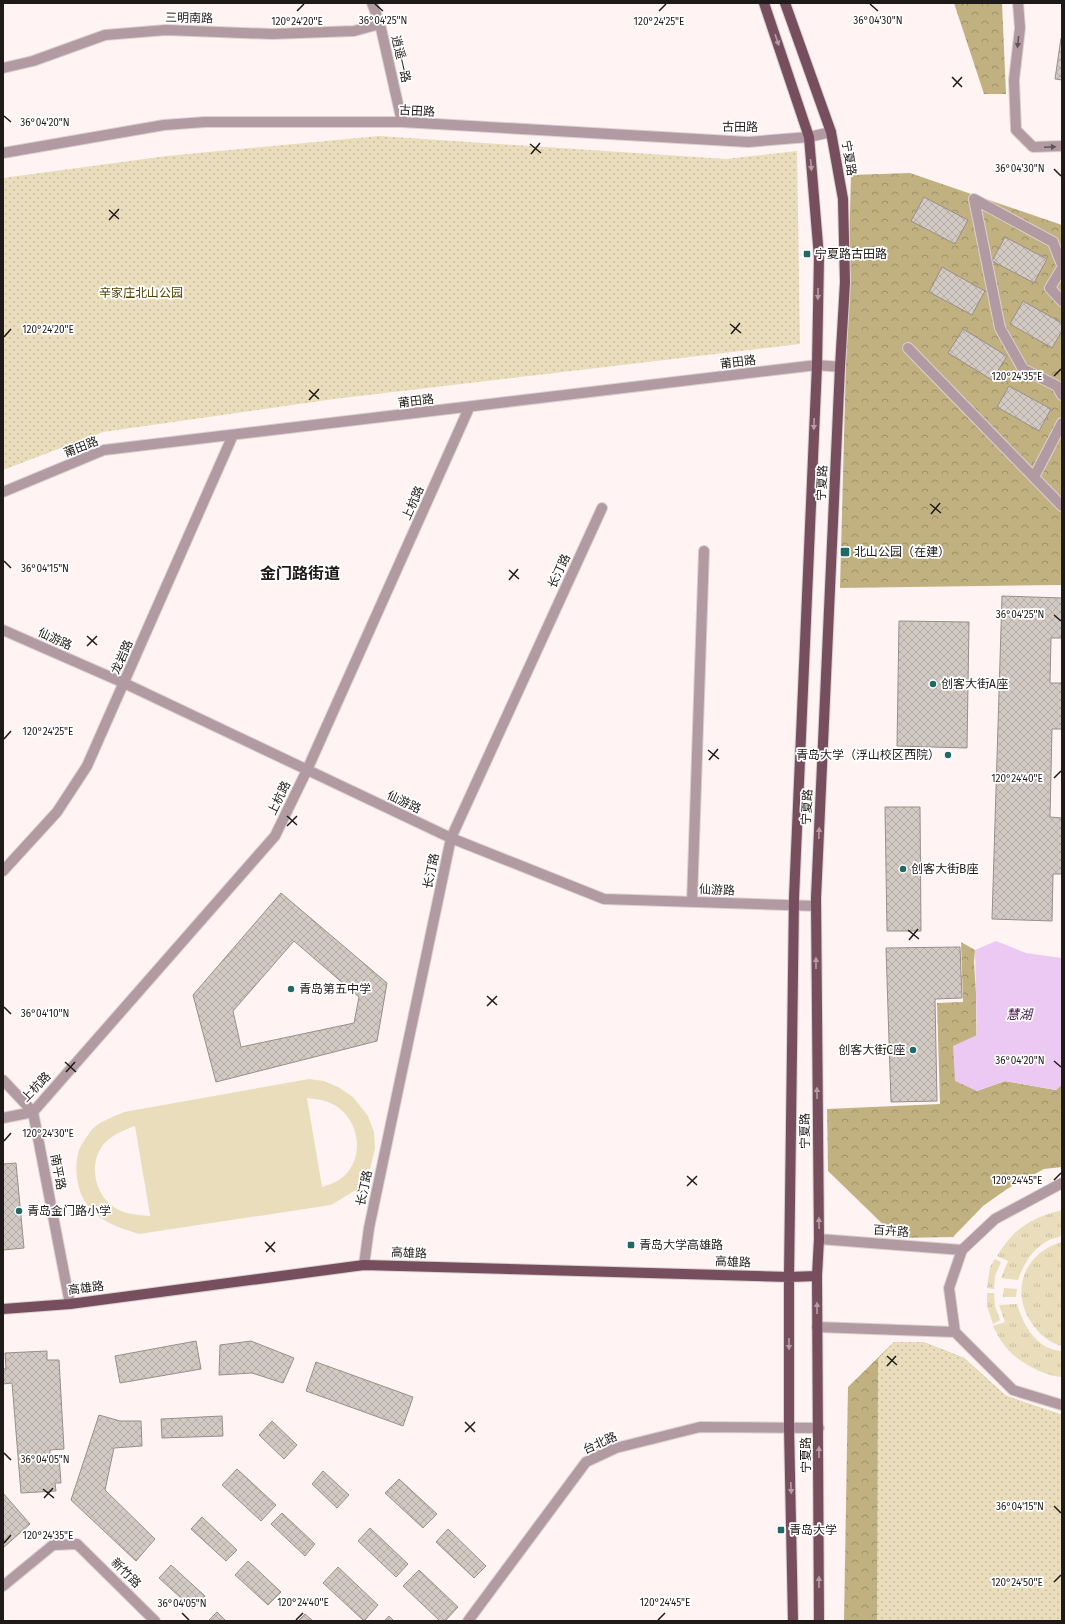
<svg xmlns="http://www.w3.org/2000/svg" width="1065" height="1624" viewBox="0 0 1065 1624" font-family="'Fira Sans','Noto Sans SC',sans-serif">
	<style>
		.grass { fill: url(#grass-tufts) }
		.forest { fill: url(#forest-crowns) }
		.park { fill: url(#park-dots) }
		.pitch { fill: #e9ddbb; fill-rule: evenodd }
		.water { fill: #ecc9f3 }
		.building { fill: url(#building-cross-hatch); stroke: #978f88; fill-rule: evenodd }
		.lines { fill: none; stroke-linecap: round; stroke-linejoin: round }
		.minor-casing { stroke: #dbd1d0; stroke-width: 12 }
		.major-casing { stroke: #dbd1d0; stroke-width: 12 }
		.minor { stroke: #b29aa3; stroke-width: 10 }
		.major { stroke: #764e5e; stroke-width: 10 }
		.oneway { fill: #b49ea6 }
		.oneway2 { fill: #615457 }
		.ticks { fill: none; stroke: #1e1a19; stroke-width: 1.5 }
		.poi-dot { fill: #1f6a64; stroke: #fff; stroke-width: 1.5 }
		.labels { text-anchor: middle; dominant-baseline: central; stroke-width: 3.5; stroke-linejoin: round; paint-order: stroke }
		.street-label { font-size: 12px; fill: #1e1a19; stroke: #fff }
		.poi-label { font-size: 12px; fill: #1e1a19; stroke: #fff; text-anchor: start }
		.park-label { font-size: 12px; fill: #524000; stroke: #fff }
		.water-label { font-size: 13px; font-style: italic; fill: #4c2154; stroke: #fff }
		.district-label { font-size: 16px; font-weight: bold; fill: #1e1a19; stroke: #fff }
		.ticks-label { font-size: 10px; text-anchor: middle; fill: #1e1a19; stroke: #fff; stroke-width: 3.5; stroke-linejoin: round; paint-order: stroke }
	</style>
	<defs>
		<pattern id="grass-tufts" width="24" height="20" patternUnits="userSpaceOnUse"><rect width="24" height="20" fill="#e9ddbb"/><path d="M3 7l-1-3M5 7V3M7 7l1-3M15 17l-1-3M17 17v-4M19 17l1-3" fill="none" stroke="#c7bda0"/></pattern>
		<pattern id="forest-crowns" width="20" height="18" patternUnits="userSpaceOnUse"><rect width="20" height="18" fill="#c2b180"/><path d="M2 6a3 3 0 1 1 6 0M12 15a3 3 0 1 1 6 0" fill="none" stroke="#9d8f68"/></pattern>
		<pattern id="park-dots" width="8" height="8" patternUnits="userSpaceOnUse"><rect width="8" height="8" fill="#e9ddbb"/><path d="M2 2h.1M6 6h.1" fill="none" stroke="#c7bda0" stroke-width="1.8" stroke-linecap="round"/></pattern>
		<pattern id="building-cross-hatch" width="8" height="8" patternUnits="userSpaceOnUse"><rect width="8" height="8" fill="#d2c9c2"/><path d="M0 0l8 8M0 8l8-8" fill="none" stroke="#b4aca6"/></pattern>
	</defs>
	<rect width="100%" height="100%" fill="#fff4f3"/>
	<path class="grass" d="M1062 1210V1236C1056 1238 1049 1239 1044 1243 1031 1251 1023 1266 1018 1280L1001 1278 1008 1261 997 1256C1014 1228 1031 1218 1062 1210Z
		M1062 1242V1346C1049 1343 1038 1333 1031 1322 1010 1290 1025 1252 1062 1242Z
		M995 1259 1001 1262 995 1276 994 1289 987 1288 990 1267Z
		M1004 1288 1017 1289 1016 1297H1003Z
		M987 1293H994L995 1306 1000 1320 993 1324 987 1306Z
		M1017 1304C1023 1325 1037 1350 1062 1351V1377C1045 1376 1023 1364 1011 1353 1003 1345 998 1336 993 1326L1005 1322 999 1305Z"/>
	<path class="forest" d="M954 3H1002L1006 94H984Z
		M910 173 1062 225V585L840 588 851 175Z
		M961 942 975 950 974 962 976 993 977 1091 1005 1081 1056 1090 1062 1084V1167L1044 1169 1007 1189 983 1206 953 1237 897 1238 828 1171 827 1109 940 1104 937 1003 963 1002Z
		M894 1342H923L964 1358 1006 1396 1062 1415V1621H844L848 1387Z"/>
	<path class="park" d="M379 136 726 159 797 151 800 344 334 399 103 432 3 470V178L167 156Z
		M894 1342H923L964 1358 1006 1396 1062 1415V1621H877L878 1359Z"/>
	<path class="pitch" d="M309 1079 324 1081 338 1087 353 1097 368 1116 374 1132 375 1148 370 1170 361 1187 331 1205 139 1234C124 1229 109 1225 97 1215 79 1202 73 1175 78 1154 79 1147 86 1138 90 1132 97 1122 113 1117 124 1112ZM307 1098C318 1099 330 1101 339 1108 362 1126 364 1163 339 1180 334 1183 328 1185 322 1187ZM135 1126 150 1215V1216C140 1215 129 1215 119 1210 96 1199 87 1166 103 1145 111 1135 124 1130 135 1126Z"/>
	<path class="water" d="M996 941 1026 953 1062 958V1084L1056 1090 1005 1081 977 1091 955 1081 953 1046 977 1035 975 950Z"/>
	<path class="building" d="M1061 38H1062V80L1055 79Z
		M924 197 968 220 955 244 911 221Z
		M1005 237 1047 259 1034 283 992 261Z
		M942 267 985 291 972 315 929 292Z
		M1023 301 1062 323V331L1052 348 1010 324Z
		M963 329 1007 356 992 380 948 353Z
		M1009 386 1051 409 1039 431 997 407Z
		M1002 596 1062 598V638H1051L1050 683H1062V729H1052L1050 817 1062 818V874H1053L1052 921 992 919Z
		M899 621 969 622 967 748 897 746Z
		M885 807H920L921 931H887Z
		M281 893 387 983 377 1041 216 1082 193 995ZM294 941 359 997 354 1023 241 1047 233 1011Z
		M960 947 962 998 935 999 937 1101 891 1102 886 948Z
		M16 1163 24 1248 3 1250V1164Z
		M196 1341 201 1369 120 1383 115 1356Z
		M251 1341 294 1358 283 1383 252 1373 219 1375 220 1345Z
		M47 1351V1360H59L64 1449 50 1450V1457L59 1456 61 1483H55L56 1491 21 1493 12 1383 3 1384V1369H6L5 1353Z
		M316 1362 413 1397 403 1426 306 1391Z
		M99 1415 120 1421H141L142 1446 114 1448 105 1490 155 1539 136 1561 71 1500Z
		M222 1416 223 1436 162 1438 161 1419Z
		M272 1421 297 1445 284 1459 259 1435Z
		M237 1469 276 1505 261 1521 222 1485Z
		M323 1471 349 1495 337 1508 312 1484Z
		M399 1479 437 1514 423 1528 385 1493Z
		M3 1493 30 1524 3 1548Z
		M282 1513 315 1544 305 1556 271 1524Z
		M202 1517 237 1550 226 1561 191 1529Z
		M370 1528 408 1564 396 1577 358 1541Z
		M448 1529 486 1566 474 1578 436 1542Z
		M248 1561 281 1592 268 1605 235 1575Z
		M171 1565 205 1596 193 1609 159 1578Z
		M338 1567 378 1605 364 1621 323 1583Z
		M419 1570 458 1607 445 1621H440L403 1586Z
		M217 1612 226 1621H208Z
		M305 1614 313 1621H298Z
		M389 1616 394 1621H384Z"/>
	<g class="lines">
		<g class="minor-casing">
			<path id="minor" d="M372 3 380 24 402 122
				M1018 3 1020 28 1014 80 1016 130 1033 147 1062 146
				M3 68 33 61 105 35 166 30 272 34 354 31 380 24
				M3 153 164 125 205 122H402L748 142 809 137 831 132
				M974 199 1000 328 1023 369 1057 386 1062 395
				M974 199 1053 242 1062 265
				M1062 268 1050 288 1062 301
				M908 348 1062 506
				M1034 477 1062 423
				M3 492 104 450 817 365 840 367
				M3 630 124 683 451 838 604 899 816 906
				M3 871 57 812 87 766 233 435
				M692 902 704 551
				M3 1080 33 1112 70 1304
				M3 1118 33 1112 275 836 307 770 469 408
				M819 1239 962 1250 995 1219 1062 1183
				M364 1265 369 1228 451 838 602 508
				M817 1327 955 1332 1013 1390 1062 1405
				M955 1332 949 1288 962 1250
				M3 1586 53 1545 77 1544 155 1621
				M468 1621 586 1462 616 1448 700 1427 819 1428"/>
		</g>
		<g class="major-casing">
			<path id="major" d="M764 3 809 137 819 257 817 365 794 898 789 1277V1427L793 1621
				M785 3 831 132 843 199 845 282 840 367 816 898 819 1239 817 1276 819 1621
				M3 1309 70 1304 364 1265 789 1277 817 1276"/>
		</g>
		<use href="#minor" class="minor"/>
		<use href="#major" class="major"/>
	</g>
	<defs><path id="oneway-solid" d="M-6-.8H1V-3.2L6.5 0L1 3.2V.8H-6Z"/></defs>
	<g class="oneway">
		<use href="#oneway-solid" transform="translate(777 40) rotate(71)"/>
		<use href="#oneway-solid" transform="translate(811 165) rotate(85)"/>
		<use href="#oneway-solid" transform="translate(818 294) rotate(91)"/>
		<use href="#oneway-solid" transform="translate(814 424) rotate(92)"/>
		<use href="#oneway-solid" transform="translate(819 833) rotate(-87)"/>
		<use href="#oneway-solid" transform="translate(816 963) rotate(-90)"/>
		<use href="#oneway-solid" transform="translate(817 1093) rotate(-91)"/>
		<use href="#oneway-solid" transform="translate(819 1223) rotate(-91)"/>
		<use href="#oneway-solid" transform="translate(817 1308) rotate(-90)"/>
		<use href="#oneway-solid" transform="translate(789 1344) rotate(90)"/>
		<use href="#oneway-solid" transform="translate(819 1452) rotate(-90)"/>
		<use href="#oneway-solid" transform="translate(791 1488) rotate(88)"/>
		<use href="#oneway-solid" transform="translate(819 1582) rotate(-90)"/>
	</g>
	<g class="oneway2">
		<use href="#oneway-solid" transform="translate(1018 42) rotate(96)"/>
		<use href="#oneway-solid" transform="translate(1050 147) rotate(-3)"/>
	</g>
	<path class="ticks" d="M375 4 383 11M870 4 878 11M297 11 304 4M659 11 666 4M952 77 962 87M953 87 962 77M4 116 11 122M530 144 541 153M531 154 540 143M1054 169 1061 176M109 210 119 219M109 220 119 209M730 324 741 333M731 334 740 323M4 337 11 329M1054 376 1061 369M309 390 319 399M309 400 319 389M930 504 941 513M931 514 940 503M4 561 11 568M509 570 519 579M509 580 518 569M1054 615 1061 621M87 636 97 645M87 646 97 636M4 739 11 731M708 750 719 759M709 760 718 749M1054 778 1061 771M287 816 297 825M287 826 297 816M908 930 919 939M909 940 918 929M487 996 497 1005M487 1006 497 996M4 1007 11 1014M1054 1061 1061 1067M65 1062 76 1072M66 1072 75 1062M4 1141 11 1133M687 1176 697 1185M1054 1180 1061 1173M687 1186 697 1176M265 1242 275 1252M266 1252 275 1242M887 1356 897 1365M887 1366 896 1356M465 1422 475 1432M465 1432 475 1422M4 1453 11 1460M43 1489 54 1498M44 1498 53 1488M1054 1506 1061 1513M4 1543 11 1535M1054 1582 1061 1575M182 1613 189 1620M296 1620 303 1613M658 1620 665 1613"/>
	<g class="poi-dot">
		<rect x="803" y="250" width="8" height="8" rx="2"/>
		<rect x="840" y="547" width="10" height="10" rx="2"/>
		<circle cx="933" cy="684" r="4"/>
		<circle cx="948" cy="755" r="4"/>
		<circle cx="903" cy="869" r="4"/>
		<circle cx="291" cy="989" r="4"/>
		<circle cx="913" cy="1050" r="4"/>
		<circle cx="19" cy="1211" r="4"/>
		<rect x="627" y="1241" width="8" height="8" rx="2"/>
		<rect x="777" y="1526" width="8" height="8" rx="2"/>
	</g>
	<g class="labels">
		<g class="street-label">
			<text transform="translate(189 18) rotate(1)">三明南路</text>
			<text transform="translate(401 59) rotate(77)">逍遥一路</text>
			<text transform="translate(417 111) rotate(3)">古田路</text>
			<text transform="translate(740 127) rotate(1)">古田路</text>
			<text transform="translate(849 158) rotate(80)">宁夏路</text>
			<text transform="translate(738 362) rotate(-7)">莆田路</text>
			<text transform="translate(416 401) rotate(-7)">莆田路</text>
			<text transform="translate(81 447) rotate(-21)">莆田路</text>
			<text transform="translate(822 483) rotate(-87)">宁夏路</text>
			<text transform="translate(413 503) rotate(-66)">上杭路</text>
			<text transform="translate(559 571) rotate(-65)">长汀路</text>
			<text transform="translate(55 639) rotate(24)">仙游路</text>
			<text transform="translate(122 657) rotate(-66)">龙岩路</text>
			<text transform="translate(279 798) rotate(-64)">上杭路</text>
			<text transform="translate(404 802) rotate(25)">仙游路</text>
			<text transform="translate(807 807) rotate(-87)">宁夏路</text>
			<text transform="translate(431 871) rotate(-78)">长汀路</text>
			<text transform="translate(717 890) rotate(2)">仙游路</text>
			<text transform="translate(36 1087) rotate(-46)">上杭路</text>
			<text transform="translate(805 1131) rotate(-91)">宁夏路</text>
			<text transform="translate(58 1172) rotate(79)">南平路</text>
			<text transform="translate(364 1188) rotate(-78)">长汀路</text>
			<text transform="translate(891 1231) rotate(4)">百卉路</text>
			<text transform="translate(409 1253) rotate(2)">高雄路</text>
			<text transform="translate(733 1262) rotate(2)">高雄路</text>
			<text transform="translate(86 1288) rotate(-7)">高雄路</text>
			<text transform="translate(600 1443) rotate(-24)">台北路</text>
			<text transform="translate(806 1455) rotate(-90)">宁夏路</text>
			<text transform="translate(126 1573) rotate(45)">新竹路</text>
		</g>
		<g class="poi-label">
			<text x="815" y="254">宁夏路古田路</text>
			<text x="854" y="552">北山公园（在建）</text>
			<text x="941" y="684">创客大街A座</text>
			<text x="940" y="755" text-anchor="end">青岛大学（浮山校区西院）</text>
			<text x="911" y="869">创客大街B座</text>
			<text x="299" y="989">青岛第五中学</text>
			<text x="905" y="1050" text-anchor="end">创客大街C座</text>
			<text x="27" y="1211">青岛金门路小学</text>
			<text x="639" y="1245">青岛大学高雄路</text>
			<text x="789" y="1530">青岛大学</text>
		</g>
		<g class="park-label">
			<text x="141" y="293">辛家庄北山公园</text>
		</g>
		<g class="water-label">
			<text x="1019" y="1014">慧湖</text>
		</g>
		<g class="district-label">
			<text x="300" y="573">金门路街道</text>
		</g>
	</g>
	<g class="ticks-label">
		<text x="878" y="24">36°04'30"N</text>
		<text x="383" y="24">36°04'25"N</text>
		<text x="297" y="25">120°24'20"E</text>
		<text x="659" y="25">120°24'25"E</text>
		<text x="45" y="126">36°04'20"N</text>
		<text x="1020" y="172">36°04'30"N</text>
		<text x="48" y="333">120°24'20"E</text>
		<text x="1017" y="380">120°24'35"E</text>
		<text x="45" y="572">36°04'15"N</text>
		<text x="1020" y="618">36°04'25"N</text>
		<text x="48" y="735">120°24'25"E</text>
		<text x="1017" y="782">120°24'40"E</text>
		<text x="45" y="1017">36°04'10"N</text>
		<text x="1020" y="1064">36°04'20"N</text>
		<text x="48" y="1137">120°24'30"E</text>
		<text x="1017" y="1184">120°24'45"E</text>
		<text x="45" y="1463">36°04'05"N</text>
		<text x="1020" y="1510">36°04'15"N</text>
		<text x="48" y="1539">120°24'35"E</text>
		<text x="1017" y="1586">120°24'50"E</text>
		<text x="303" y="1606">120°24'40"E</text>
		<text x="665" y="1606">120°24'45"E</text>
		<text x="182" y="1607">36°04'05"N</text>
	</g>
	<rect width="1065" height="1624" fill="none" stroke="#1e1a19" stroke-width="8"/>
</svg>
